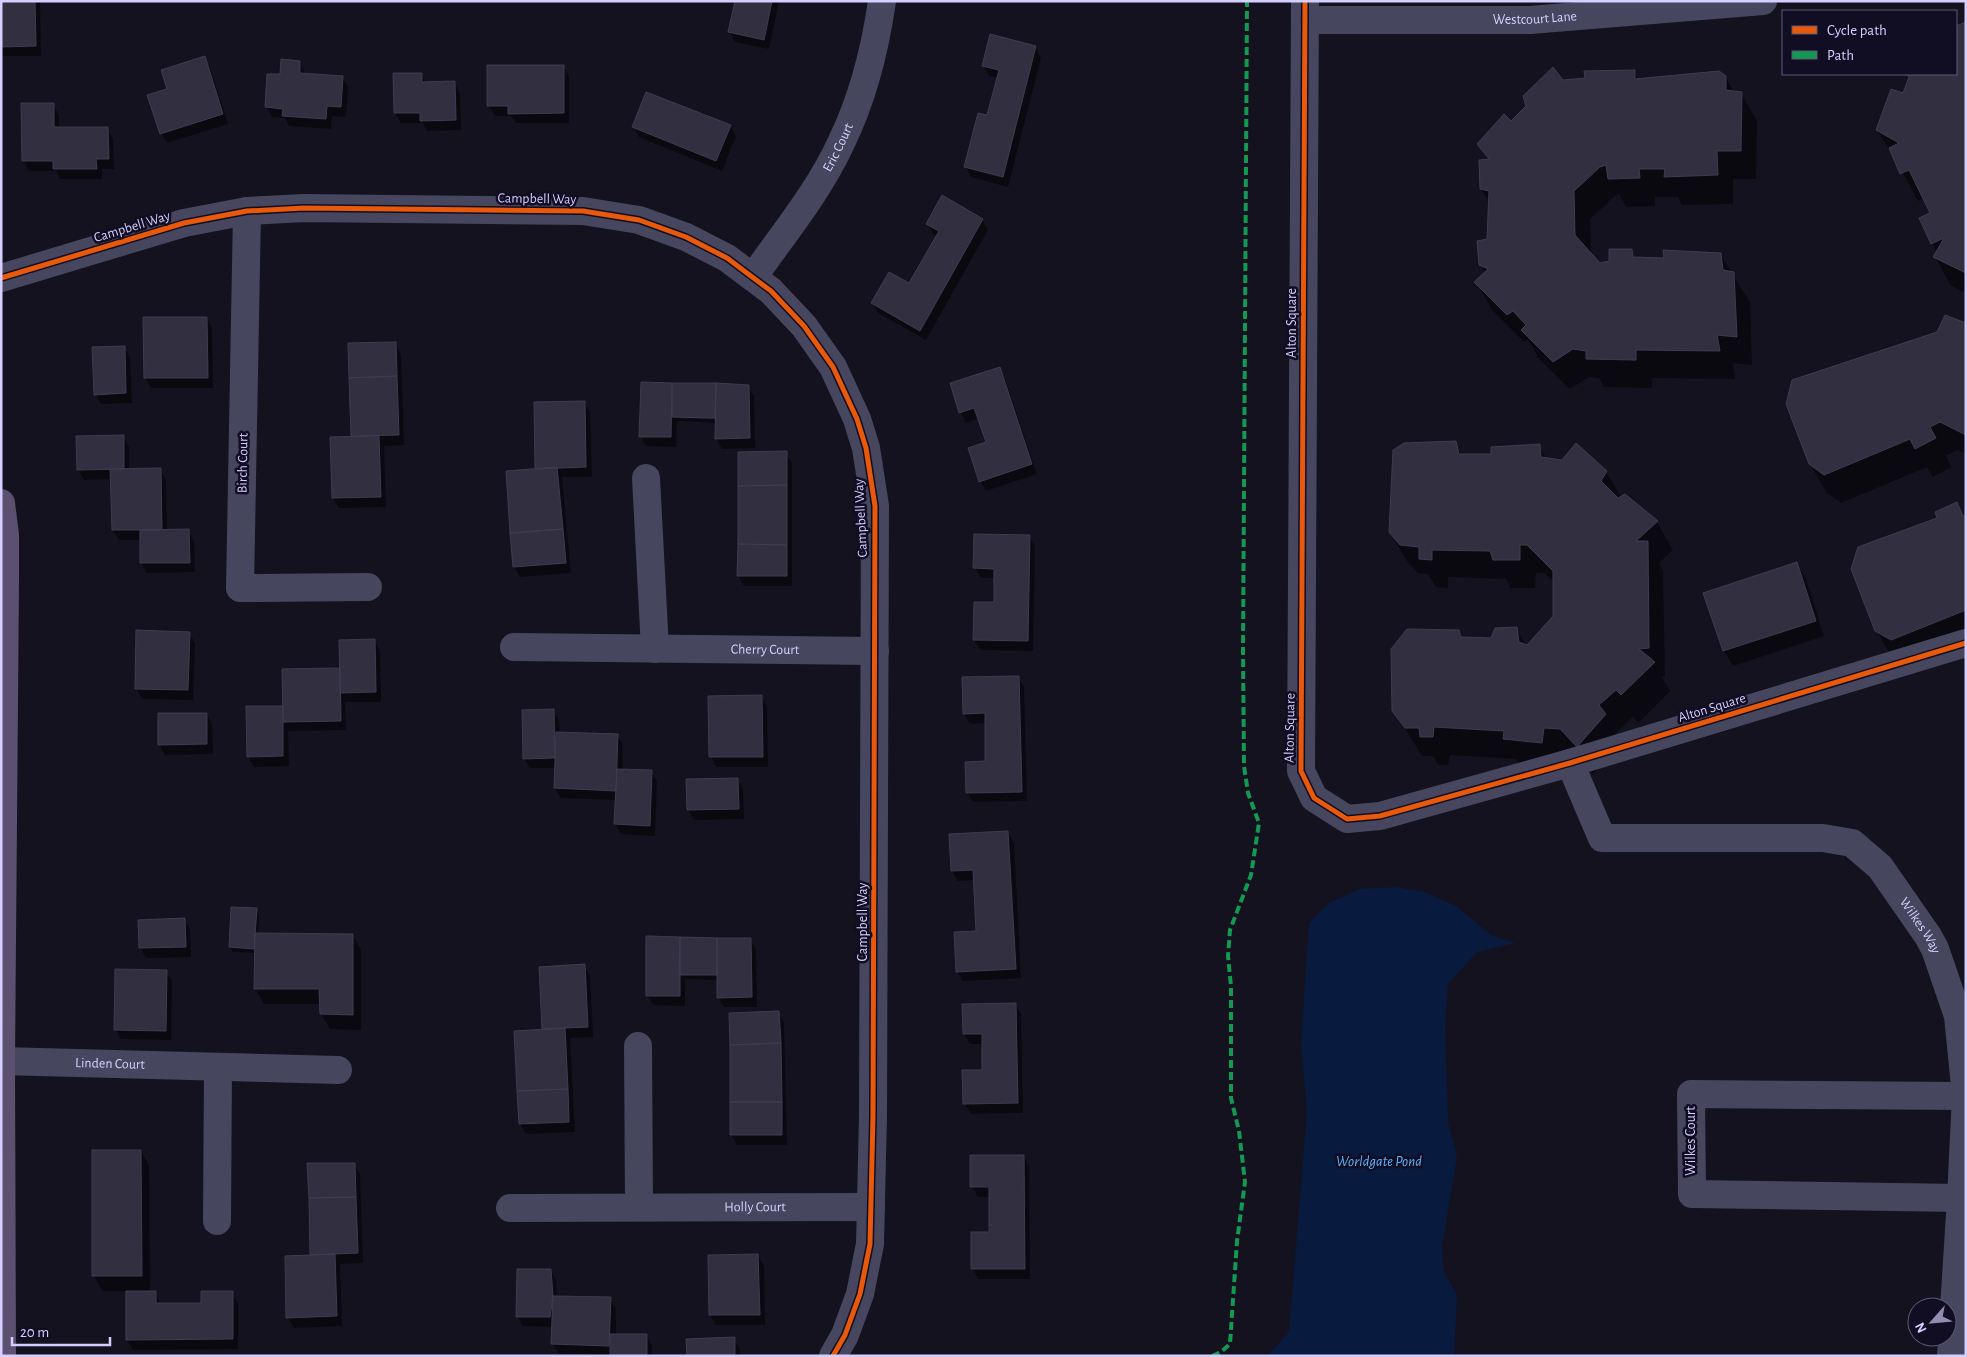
<svg xmlns="http://www.w3.org/2000/svg" width="1967" height="1357" viewBox="0 0 1967 1357" font-family="'Alegreya Sans',sans-serif">
	<style>
		.water { fill: #081b3f }
		.shadow { fill: #0007; fill-rule: evenodd }
		.building { fill: #322f40; stroke: #403b53 }
		.lines { fill: none; stroke-linecap: round; stroke-linejoin: round }
		.minor { stroke: #47465f; stroke-width: 28 }
		.major { stroke: #5b5070; stroke-width: 28 }
		.quiet { stroke: #139951; stroke-width: 4; stroke-dasharray: 8 4; stroke-linecap: butt }
		.cycleway-casing { stroke: #110d23; stroke-width: 8 }
		.cycleway { stroke: #e8590c; stroke-width: 5 }
		.labels { text-anchor: middle; dominant-baseline: central; stroke-width: 5; stroke-linejoin: round; paint-order: stroke }
		.street-label { font-size: 14px; fill: #d5cfff; stroke: #110d23 }
		.water-label { font-size: 15px; font-style: italic; fill: #5db3ff; stroke: #110d23 }
	</style>
	<rect width="100%" height="100%" fill="#14121e"/>
	<path class="water" d="M1395 887 1425 892 1456 906 1493 936 1516 943 1477 952 1448 984 1445 1027 1448 1122 1457 1156 1442 1248 1444 1272 1457 1295 1454 1356H1264L1269 1354 1289 1332 1307 1112 1301 1043 1309 923 1329 903 1360 889Z"/>
	<path class="shadow" d="M1 1H40L41 56H1Z
		M736 1H779L769 49 735 42 729 31Z
		M1966 23V293L1951 286 1935 257 1937 253 1921 219 1931 213 1924 198 1918 201 1896 160 1877 130 1903 94 1910 79 1906 74H1956V28Z
		M1035 47 1041 58 1008 187 971 177 966 167 988 116 998 78 989 76 983 65Z
		M204 57 210 67 228 124 167 143 161 133 169 90Z
		M300 62 305 75 342 77 348 87 346 117 332 116 331 129 289 126 285 118 272 117 267 107 269 75 281 76Z
		M563 66 569 76V123H516L511 116H495L489 105Z
		M1634 71 1639 80 1725 76 1734 92 1741 93 1757 121 1756 179H1733V204L1682 205 1678 197H1655V206L1626 207 1619 194 1616 195 1590 219 1591 254 1599 264 1611 262 1631 250 1636 258 1665 260 1720 254 1750 302 1752 365 1733 363 1735 379 1652 378V388L1604 387 1599 378 1589 377 1570 389 1539 359 1528 340 1524 342 1492 310 1476 282 1485 273 1481 265 1489 240 1490 204 1481 189 1488 160 1479 144 1511 123 1562 81 1586 79Z
		M394 74H421L426 83 454 82 460 93 461 130 427 131 423 123H401L395 113Z
		M53 105 59 115V129L107 128 113 139 114 169H102V179H60L56 171H29L23 161Z
		M730 126 736 136 722 171 639 137 634 127Z
		M982 220 988 230 926 340 878 313 873 303 910 284 937 236 933 234 928 224Z
		M207 318 212 328 213 388H151L145 377Z
		M1966 324V454L1957 450 1946 456 1951 467 1933 477 1927 467 1841 503 1827 493 1810 464Z
		M350 344H395L401 354 404 445 384 446 386 507 339 508 333 498 352 438Z
		M124 347 130 357 132 403 101 404 95 394Z
		M999 368 1005 378 1037 474 986 491 980 481 987 443 979 418 966 423 961 413 951 384Z
		M671 384 673 388V384L748 386 754 396 755 448 722 449 716 438V423L677 421 676 447 646 446 640 436ZM677 415 721 417V420L677 418Z
		M584 402 590 412 592 477H562L571 573 520 577 514 567 536 470Z
		M123 436 129 447V470H160L166 480 167 531 188 530 194 541 195 572 147 573 141 563V540H119L113 530 112 479 84 480 78 469Z
		M1455 443 1462 456 1493 455 1539 446 1547 459 1606 472 1621 497 1624 495 1657 522 1673 550 1659 563 1663 571 1665 676 1662 677 1670 691 1638 723 1633 717 1616 733 1621 743 1593 774 1578 757 1520 767 1516 759 1450 755 1448 765H1438L1433 756H1422L1394 710 1459 631 1463 639H1492L1516 628 1527 647 1555 617 1554 583 1545 573H1536L1535 588H1510L1506 579 1448 577V588L1436 587 1428 574 1418 573 1406 560 1390 531Z
		M739 453H786L792 463V586H744L738 576Z
		M1957 504 1964 517 1966 516V645L1893 659 1876 630 1939 519Z
		M1029 536 1035 546 1033 651 980 650 974 640 995 603V578H981L975 568Z
		M1797 564 1806 579 1824 636 1733 666 1724 651Z
		M189 633 195 643 193 700 142 699 136 688Z
		M374 640 380 651 381 702H345L346 730 288 731 289 766 254 767 248 757 284 707 341 669Z
		M1018 677 1024 687 1027 801 973 802 967 792 987 762 986 723 970 724 964 714Z
		M710 697H762L767 707 768 767H717L711 757Z
		M554 711 559 721 560 733 617 735 623 745 622 770 652 772 657 782 655 836 621 834 615 824 617 800 561 798 555 788 556 768H530L524 758Z
		M207 714 212 724 213 754 165 755 159 744Z
		M737 779 743 789 744 819 694 820 688 810Z
		M1008 833 1014 843 1021 978 963 981 957 971 978 932 975 880 958 881 952 871Z
		M256 910 259 914 258 935H353L361 950V1030L330 1029 321 1014V1004H264L255 988 256 953 233 952 230 947Z
		M184 919 190 929 191 957 146 958 140 948Z
		M647 937 750 939 756 949 757 1007H724L718 997V980L685 979V1006L653 1005 647 995Z
		M584 966 590 976 593 1037 570 1038 575 1132 526 1134 520 1124 544 1030 541 968Z
		M166 971 172 981 171 1040 121 1039 115 1029Z
		M1015 1004 1021 1014 1023 1113 971 1114 965 1104 964 1072 983 1071V1044H970L964 1034Z
		M779 1013 784 1023 787 1145H737L731 1134Z
		M141 1151 149 1166 150 1292H155L161 1305 202 1304 232 1292 238 1303V1349L133 1350 127 1340V1291H103L94 1276Z
		M1024 1156 1029 1166 1030 1279H978L973 1269 991 1233 990 1197H978L972 1187Z
		M354 1164 360 1174 363 1263 340 1264 342 1326 294 1328 288 1318 312 1256 309 1165Z
		M758 1256 764 1266 765 1325H716L710 1315Z
		M551 1270 556 1280 557 1297 610 1299 616 1309V1335H646L652 1346V1356L559 1354 553 1344V1327L523 1326 517 1316Z
		M734 1339 740 1349V1356H688Z"/>
	<path class="building" d="M1 1H35L36 46 1 47Z
		M735 1H772L764 40 728 32Z
		M1966 22V273L1933 257 1944 238 1931 244 1919 218 1930 213 1909 170 1900 174 1889 148 1899 143 1876 130 1891 89 1903 93 1909 77 1907 74H1956V26Z
		M990 34 1036 46 1003 177 964 167 978 113 987 115 999 70 982 66Z
		M205 56 223 114 160 134 147 95 167 89 161 70Z
		M281 59 300 61V73L343 76 341 107 327 106 326 119 282 116 283 109 265 107 267 74H280Z
		M487 65H564V113L508 114V106H487Z
		M1553 67 1563 80 1585 78 1584 71 1635 70V79L1719 71 1726 76V90L1742 92 1741 151H1717L1718 175 1664 177 1665 169H1639L1640 178 1608 179 1606 165 1600 167 1574 191 1575 235 1600 263 1609 261V249H1632L1633 257 1664 258 1663 250 1721 253 1723 270 1734 272 1737 337 1717 335 1720 351 1636 350V360L1586 359V351L1573 349 1553 362 1521 330 1526 325 1513 311 1507 315 1474 282 1488 269 1479 265 1477 241 1487 239 1489 191 1480 189 1479 160 1489 159 1477 144 1504 114 1511 121 1526 106 1523 96Z
		M393 73H422V82L455 81 456 120 420 121V113H394Z
		M646 92 731 125 716 161 632 127Z
		M21 103H54V127H108L109 159H96L97 169H53V161H22Z
		M942 195 983 219 920 331 871 303 889 272 909 283 939 231 926 224Z
		M1945 315 1966 323V435L1940 422 1930 427 1936 438 1915 449 1910 439 1824 475 1809 464 1786 404 1792 380 1937 332Z
		M143 317H207L208 378H144Z
		M396 342 397 376 349 378 348 343Z
		M125 346 126 393 94 395 92 347Z
		M1000 367 1032 464 979 482 968 448 986 442 974 408 959 413 950 383Z
		M397 376 399 435 351 436 349 378Z
		M641 382 672 383 671 437H639Z
		M672 383H716L715 418 672 417Z
		M716 383 749 385 750 438 715 439Z
		M585 401 586 467 535 469 534 402Z
		M124 435V469L77 470 76 436Z
		M379 436 381 497 332 498 330 437Z
		M1456 441 1459 454H1491V447L1540 444 1541 457 1562 460 1576 443 1607 471 1601 481 1618 498 1625 494 1658 521 1636 541H1648L1649 648 1639 649 1655 662 1621 695 1616 690 1599 705 1606 714 1577 747 1560 729 1544 728 1542 743 1503 739 1504 731 1434 727 1433 737H1420L1419 728H1405L1392 711 1391 649 1407 629 1459 630 1461 637 1491 638 1495 628 1517 627 1519 642 1527 645 1553 616V571L1527 545H1520V560H1493L1490 551 1432 550V560L1419 559V547L1400 545 1389 532 1393 450 1404 443Z
		M787 451V485L738 486V452Z
		M557 467 563 529 510 533 506 471Z
		M161 468 162 530H112L110 469Z
		M787 485V545L738 544V486Z
		M1957 502 1963 516 1966 515V610L1891 640 1875 631 1851 569 1858 547 1937 518 1935 512Z
		M189 529 190 563H140V530Z
		M563 529 566 563 513 567 510 533Z
		M974 534 1030 535 1028 641 973 640 974 602H994V569L973 568Z
		M738 544 787 545V576H737Z
		M1797 562 1816 621 1723 651 1703 593Z
		M136 630 190 632 188 690 135 689Z
		M375 639 376 692 340 693 339 640Z
		M340 668 341 721 283 722 282 669Z
		M1019 676 1022 792 966 793 965 762 985 761V713L963 714 962 677Z
		M762 695 763 757H709L708 696Z
		M246 706H283V756L247 757Z
		M554 709 555 758 523 759 522 710Z
		M158 713H207V744L158 745Z
		M556 732 618 734 616 791 554 788Z
		M617 769 652 770 650 826 614 824Z
		M738 778 739 809 687 810 686 779Z
		M1008 831 1016 969 956 972 954 932 976 931 973 870 951 871 949 834Z
		M231 907 257 908 254 949 229 947Z
		M185 918 186 947 139 948 138 920Z
		M255 933 353 934V1015L320 1014 319 989H254Z
		M646 936 680 937V996H646Z
		M680 937 717 938V975H679Z
		M717 938H751L752 997 717 998Z
		M585 964 588 1027 542 1029 539 967Z
		M115 969 167 970 166 1031 114 1030Z
		M1016 1003 1018 1103 963 1104 962 1070H982V1034H963L962 1004Z
		M779 1011 781 1043 730 1045 729 1013Z
		M565 1028 568 1089 517 1091 514 1031Z
		M781 1043 782 1102H730V1045Z
		M568 1089 569 1122 519 1124 517 1091Z
		M730 1102H782V1135H730Z
		M92 1150H141L142 1276H92Z
		M970 1155H1024L1025 1269H971V1232H989V1187H970Z
		M307 1163H355L356 1197 309 1198Z
		M356 1197 358 1253 310 1255 309 1198Z
		M335 1254 337 1316 286 1318 285 1256Z
		M758 1254 760 1315H709L708 1255Z
		M517 1269H551L553 1296 550 1317H516Z
		M126 1291H156V1303H201V1291H233V1339L126 1340Z
		M553 1296 611 1297 609 1346 551 1344Z
		M610 1334H647V1356H610Z
		M735 1337V1356H687L686 1339Z"/>
	<g class="lines">
		<g class="minor">
			<path d="M1305 1 1301 771 1314 798 1347 819 1380 816 1570 763 1966 643"/>
			<path id="s1" d="M1305 20H1530L1763 1"/>
			<path d="M247 211 240 588 368 587"/>
			<path id="s2" d="M754 276C784 233 819 191 841 143 863 98 875 50 882 1"/>
			<path d="M1 278 184 223 247 211 304 208 583 211 639 220 686 237 727 258 771 291 804 326 833 367 857 419 866 448 875 506 873 1116 870 1244 860 1294 845 1335 833 1356"/>
			<path d="M646 478 655 649"/>
			<path id="s3" d="M514 647 875 651"/>
			<path id="s4" d="M1570 763 1602 838H1823L1852 843 1880 867 1928 936 1935 949 1958 1016 1966 1096 1961 1198 1951 1356"/>
			<path d="M638 1046 639 1207"/>
			<path id="s5" d="M1 1061 338 1070"/>
			<path d="M1961 1198 1692 1194 1691 1094 1966 1096"/>
			<path id="s6" d="M510 1208 871 1207"/>
			<path d="M217 1221 218 1067"/>
		</g>
		<path class="major" d="M1 503 5 535V579L1 1061 2 1356"/>
		<path class="quiet" d="M1212 1356 1221 1352 1230 1344 1237 1241 1245 1182 1239 1131 1231 1098V986L1228 956 1230 930 1251 875 1259 823 1248 793 1244 766 1243 650 1247 1"/>
		<g class="cycleway-casing">
			<path id="cycleway" d="M1305 1 1301 771 1314 798 1347 819 1380 816 1570 763 1966 643
				M1 278 184 223 247 211 304 208 583 211 639 220 686 237 727 258 771 291 804 326 833 367 857 419 866 448 875 506 873 1116 870 1244 860 1294 845 1335 833 1356"/>
		</g>
		<use href="#cycleway" class="cycleway"/>
	</g>
	<g class="labels">
		<g class="street-label">
			<text stroke="none"><textPath href="#s1" startOffset="230">Westcourt Lane</textPath></text>
			<text stroke="none"><textPath href="#s2" startOffset="154">Eric Court</textPath></text>
			<text transform="translate(537 199) rotate(1)">Campbell Way</text>
			<text transform="translate(132 227) rotate(-17)">Campbell Way</text>
			<text transform="translate(1292 323) rotate(-90)">Alton Square</text>
			<text transform="translate(243 463) rotate(-89)">Birch Court</text>
			<text transform="translate(861 518) rotate(-93)">Campbell Way</text>
			<text stroke="none"><textPath href="#s3" startOffset="251">Cherry Court</textPath></text>
			<text transform="translate(1712 708) rotate(-17)">Alton Square</text>
			<text transform="translate(1290 728) rotate(-89)">Alton Square</text>
			<text transform="translate(863 922) rotate(-90)">Campbell Way</text>
			<text stroke="none"><textPath href="#s4" startOffset="440">Wilkes Way</textPath></text>
			<text stroke="none"><textPath href="#s5" startOffset="109">Linden Court</textPath></text>
			<text transform="translate(1691 1141) rotate(-90)">Wilkes Court</text>
			<text stroke="none"><textPath href="#s6" startOffset="245">Holly Court</textPath></text>
		</g>
		<g class="water-label">
			<text x="1379" y="1161">Worldgate Pond</text>
		</g>
	</g>
	<rect width="1967" height="1357" fill="none" stroke="#d5cfff" stroke-width="5"/>
	<rect x="1782" y="10" width="175" height="65" fill="#110d23" stroke="#5f5b7b"/>
	<rect x="1792" y="26" width="25" height="8" fill="#e8590c" stroke="#5f5b7b"/>
	<text x="1827" y="35" font-size="15" fill="#d5cfff">Cycle path</text>
	<rect x="1792" y="51" width="25" height="8" fill="#139951" stroke="#5f5b7b"/>
	<text x="1827" y="60" font-size="15" fill="#d5cfff">Path</text>
	<g transform="translate(1932 1322) rotate(243)"><circle r="24" fill="#110d23" stroke="#5f5b7b"/>
	<path d="M0-4L9 19L0 12L-9 19Z" fill="#918db0"/>
	<text y="-8" font-size="14" font-weight="bold" text-anchor="middle" fill="#d5cfff">N</text>
	</g>
	<path d="M12 1337v8h98v-8" fill="none" stroke="#d5cfff" stroke-width="2.5"/>
	<text x="20" y="1337" font-size="15" fill="#d5cfff" stroke="#110d23" stroke-width="4" paint-order="stroke">20 m</text>
</svg>
